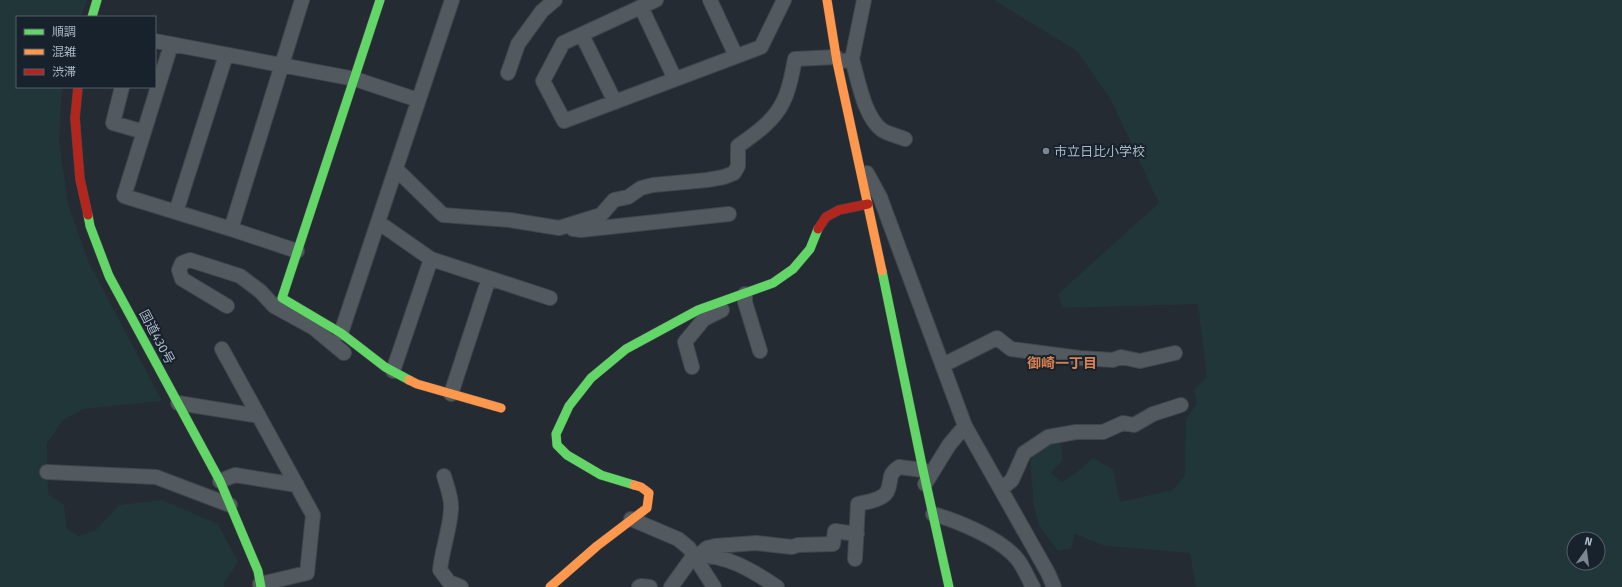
<svg xmlns="http://www.w3.org/2000/svg" width="1622" height="587" viewBox="0 0 1622 587" font-family="'Fira Sans','Noto Sans JP',sans-serif">
	<style>
		.green { fill: #213638; fill-rule: evenodd }
		.lines { fill: none; stroke-linecap: round; stroke-linejoin: round }
		.street-casing { stroke: #40464b; stroke-width: 16 }
		.fast-casing { stroke: #40464b; stroke-width: 10 }
		.slow-casing { stroke: #40464b; stroke-width: 10 }
		.jam-casing { stroke: #40464b; stroke-width: 10 }
		.street { stroke: #525a60; stroke-width: 14 }
		.fast { stroke: #63d668; stroke-width: 9 }
		.slow { stroke: #ff974d; stroke-width: 9 }
		.jam { stroke: #b3261e; stroke-width: 9 }
		.poi-dot { fill: #7c8792; stroke: #17222c; stroke-width: 1.5 }
		.labels { text-anchor: middle; dominant-baseline: central; stroke-width: 4; stroke-linejoin: round; paint-order: stroke }
		.poi-label { font-size: 13px; fill: #abb8c5; stroke: #17222c; text-anchor: start }
		.street-label { font-size: 13px; fill: #abb8c5; stroke: #17222c }
		.neighbourhood-label { font-size: 14px; font-weight: bold; fill: #db8051; stroke: #17222c }
	</style>
	<rect width="100%" height="100%" fill="#242b32"/>
	<path class="green" d="M0 0H87L81 17H17V87H62L59 141 68 204 89 263 162 401 83 409 63 420 47 443 48 494 64 505 67 529 79 536 96 530 119 505 162 500 218 524 238 562 224 583V587H0Z
		M994 0H1622V587H1196L1190 553 1105 546 1075 534 1071 549 1058 551 1039 525 1034 506 1030 460 1046 446 1061 443 1063 460 1051 473 1062 482 1076 473 1093 458 1113 469 1120 502 1173 490 1185 475 1186 419 1197 403 1194 390 1207 377 1198 304 1063 308 1058 294 1159 203 1110 98 1077 51ZM1574 539H1598V563H1574Z"/>
	<g class="lines">
		<g class="street-casing">
			<path id="street" d="M656 0 563 43 543 81 564 121 761 47 784 0
				M710 0 736 56
				M641 7 675 79
				M582 35 615 102
				M155 41 355 79 418 100
				M171 45 124 196 231 229 297 251
				M852 59C858 79 864 117 882 130 888 134 898 136 905 139
				M843 61 852 59 864 0
				M508 73 518 44 542 11 555 0
				M122 87 113 123 144 132
				M396 169 443 215 510 220 559 228 601 215 614 200 628 197 641 188 653 185 707 180 724 177 734 173 738 166V146C755 134 774 121 783 102 790 89 792 73 795 59L836 57
				M867 173 880 197 965 426 1048 573 1054 587
				M176 212 226 55
				M378 222 431 259 550 298
				M231 229 302 0
				M573 229 581 230 729 214
				M745 294V302L760 351
				M227 306 182 279 179 270 182 263 190 260 240 276 260 291 274 306 314 328 344 353
				M341 333 452 0
				M222 349 313 515 307 573 260 584
				M943 365 997 338 1011 349 1080 358 1113 360 1121 357 1140 361 1175 353
				M692 367 685 342 704 319 722 310
				M393 371 431 259
				M451 394 489 278
				M178 403 259 416
				M47 472 156 477 230 505
				M444 476C447 487 452 498 451 509 450 530 442 549 440 570L449 582 461 587
				M220 481 235 475 297 485
				M925 484 949 445 965 426
				M1001 489 1012 480 1024 453 1048 437 1076 432H1103L1123 423 1134 425 1153 414 1181 405
				M933 514C958 521 1002 539 1018 560 1024 568 1028 578 1033 587
				M631 519 678 539 689 548 714 587
				M699 555 707 548 715 546 756 543 792 547 798 545 833 544 835 531 857 534
				M855 559 858 504C867 502 882 500 887 492 893 480 886 476 899 467L923 470
				M639 587 641 586 650 587
				M671 587 694 555C725 554 752 570 777 587"/>
		</g>
		<g class="fast-casing">
			<path id="fast" d="M380 0 282 298 341 333 385 367 409 380
				M92 17 97 0
				M88 215 90 226 109 276 220 481 258 571 261 587
				M882 271 923 470 949 587
				M634 485 601 475 567 455 557 445 556 434 569 406 591 378 626 349 698 310 773 283 793 269 810 249 818 229"/>
		</g>
		<g class="slow-casing">
			<path id="slow" d="M827 0 837 62 882 271
				M409 380 417 384 501 408
				M550 587 597 546 647 508 649 493 641 487 634 485"/>
		</g>
		<g class="jam-casing">
			<path id="jam" d="M78 87 75 118 80 179 88 215
				M818 229 826 217 839 210 868 204"/>
		</g>
		<use href="#street" class="street"/>
		<use href="#fast" class="fast"/>
		<use href="#slow" class="slow"/>
		<use href="#jam" class="jam"/>
	</g>
	<circle class="poi-dot" cx="1046" cy="151" r="4"/>
	<g class="labels">
		<g class="poi-label">
			<text x="1054" y="151">市立日比小学校</text>
		</g>
		<g class="street-label">
			<text transform="translate(157 337) rotate(62)">国道430号</text>
		</g>
		<g class="neighbourhood-label">
			<text x="1062" y="363">御崎一丁目</text>
		</g>
	</g>
	<rect x="16" y="16" width="140" height="72" fill="#17222c" stroke="#525e69"/>
	<rect x="24" y="29" width="20" height="6" fill="#63d668" stroke="#525e69"/>
	<text x="52" y="36" font-size="12" fill="#abb8c5">順調</text>
	<rect x="24" y="49" width="20" height="6" fill="#ff974d" stroke="#525e69"/>
	<text x="52" y="56" font-size="12" fill="#abb8c5">混雑</text>
	<rect x="24" y="69" width="20" height="6" fill="#b3261e" stroke="#525e69"/>
	<text x="52" y="76" font-size="12" fill="#abb8c5">渋滞</text>
	<g transform="translate(1586 551) rotate(14)"><circle r="19" fill="#17222c" stroke="#525e69"/>
	<path d="M0-3L7 15L0 10L-7 15Z" fill="#7c8792"/>
	<text y="-6" font-size="11" font-weight="bold" text-anchor="middle" fill="#abb8c5">N</text>
	</g>
</svg>
